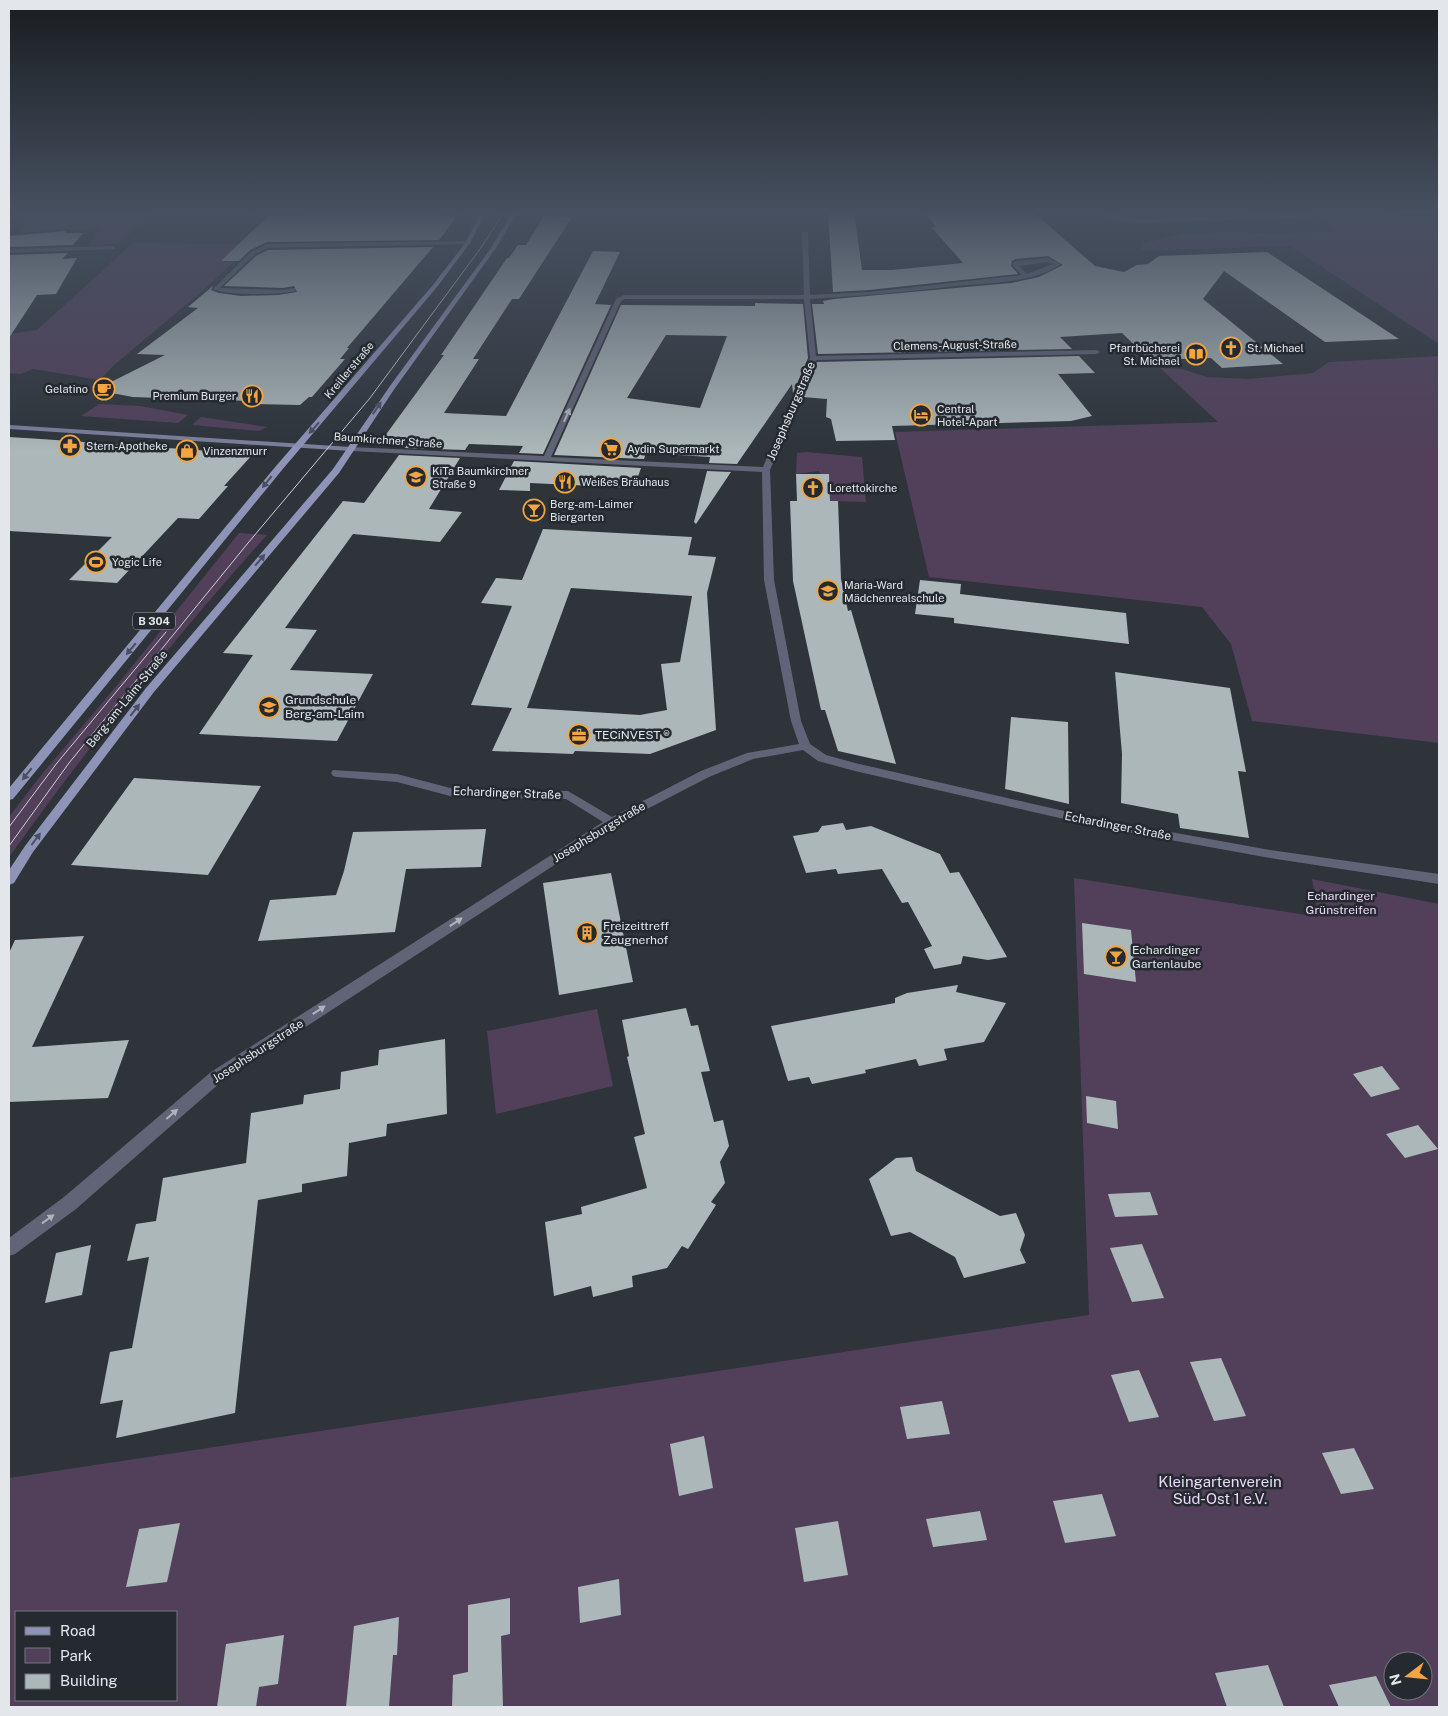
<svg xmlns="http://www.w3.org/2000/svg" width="1448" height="1716" viewBox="0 0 1448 1716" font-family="'Public Sans',sans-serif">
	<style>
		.green { fill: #52405a; fill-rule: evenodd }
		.building { fill: #acb7b9; fill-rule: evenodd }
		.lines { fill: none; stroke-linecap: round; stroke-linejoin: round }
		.minor { fill: #616476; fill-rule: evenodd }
		.tertiary { fill: #616476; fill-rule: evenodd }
		.secondary { fill: #7b7f9c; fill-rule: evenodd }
		.primary { fill: #8e93b8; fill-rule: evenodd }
		.tram { stroke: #ccd0d5; stroke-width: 1 }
		.oneway { fill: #494f5f }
		.oneway2 { fill: #afb3bc }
		.labels { text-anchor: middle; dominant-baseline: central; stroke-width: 5; stroke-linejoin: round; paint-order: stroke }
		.far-street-label { font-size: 11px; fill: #e3e7eb; stroke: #242a2f }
		.far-poi-label { font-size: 11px; fill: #e3e7eb; stroke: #242a2f; text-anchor: start }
		.shield { fill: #242a2f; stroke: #aaaeb3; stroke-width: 1 }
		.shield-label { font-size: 11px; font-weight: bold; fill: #e3e7eb }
		.street-label { font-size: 12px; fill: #e3e7eb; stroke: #242a2f }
		.poi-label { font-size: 12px; fill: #e3e7eb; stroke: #242a2f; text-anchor: start }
		.park-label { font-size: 12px; fill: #f0d7fd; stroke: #242a2f }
		.near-park-label { font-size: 15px; fill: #f0d7fd; stroke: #242a2f }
	</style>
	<rect width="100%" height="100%" fill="#2e343a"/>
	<path class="green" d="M9 211H155L118 244 89 245 100 228 19 233 28 218 9 219Z
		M1110 211H1258L1145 215Z
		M1439 217V344L1290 246 1139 251 1144 243 1180 234 1246 231 1251 233 1336 232 1320 221Z
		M133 243 253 244 199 294 114 365 100 380 33 369 21 374 9 373V334L37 330Z
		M1439 356V743L1252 721 1231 644 1202 607 929 577 895 432 1218 422 1160 368 1182 369 1207 377 1249 379 1313 373 1329 362Z
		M99 404 140 406 188 415 178 423 81 416Z
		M201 417 267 427 259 431 192 425Z
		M806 452 862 457 866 502 830 501 829 474H820L819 471 796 474 797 453Z
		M239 533 267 535C175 637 89 746 9 857V817L42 774 118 684Z
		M1074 878 1318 917 1312 879 1439 904V1707H9V1478L1089 1315ZM16 1612H176V1700H16ZM1393 1661H1423V1691H1393Z
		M597 1009 613 1086 496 1114 487 1031Z"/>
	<path class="building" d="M828 211H854L862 270H892L963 263 932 228 936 227 926 214 1032 211 1095 266 1124 272 1137 265 1148 264 1159 256 1267 252 1399 339 1325 342 1224 271 1203 299 1283 364 1222 368 1211 358 1150 360 1122 333 1060 337 1072 349 818 354 812 304H824L823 301 834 299 1011 283 1039 277 1063 265 1048 256 1016 259 1012 261 1011 266 1018 274 869 290 833 292Z
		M307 213 458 215 439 240 267 242 250 250 239 261H221L268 216H305Z
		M544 216 572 217 519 299H512L473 359H479L444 413 506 416 593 251 620 252 595 304 611 305 543 454 519 453 523 446 469 444 465 450 405 448 409 442 382 440 444 355H441L507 258H509L518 245H526Z
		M66 231 65 233H83L73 245 9 247V236Z
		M433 247 347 348H349L340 359H345L312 397H309L300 405 249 404 251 401 133 397 95 390 165 355 137 354 198 308 188 307 213 286 211 290 219 293 241 296 278 295 297 292 294 286 283 288 224 286 256 256 268 250Z
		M68 253 62 259 77 258 56 294 37 295 9 338V255Z
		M755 303 803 304 808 358 793 393 792 384 737 464 709 463 710 457 646 453 644 459 554 455 621 305 755 306ZM666 335 727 336 700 408 627 398Z
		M1079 356 1095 373 1058 374 1092 416 1071 421 892 426 895 440 836 441 831 419 826 417 827 399 803 397 817 362Z
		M9 437 41 439 253 454 224 486H228L199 519 178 518 117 583 69 580 112 537 9 531Z
		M399 455 460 458 429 509 462 512 440 542 353 534 285 628 317 630 290 670 373 674 337 741 199 734 253 655 223 653 343 501 364 503Z
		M514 461 641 468 634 488 530 483V491L499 490Z
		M707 471 731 472 696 524 694 522Z
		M796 474H829L830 501H838L841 579 848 611 851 610 896 764 838 751 825 710H821L793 581 790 501H797Z
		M543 529 692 537 688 555 716 557 707 593 716 730 650 754 575 751 573 754 492 751 512 708 471 705 512 606 481 603 496 578 522 580ZM571 588 692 596 680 662 661 664 667 710 640 715 527 708Z
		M920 580 961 584 960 594 1126 613 1129 644 954 623V618L915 614Z
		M1115 672 1230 688 1246 772 1238 771 1249 838 1180 828 1178 814 1121 803 1122 754Z
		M1011 717 1068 722 1069 804 1005 789Z
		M134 778 261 786 208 875 71 865Z
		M843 823 846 830 871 826 940 854 950 873 959 872 1007 957 988 960 963 956 961 964 934 969 924 949 932 946 908 902 902 903 882 869 838 874 836 869 806 873 793 836 818 832 822 826Z
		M486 829 481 867 406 869 395 932 258 941 270 900 336 895 344 871 353 832Z
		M611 873 633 982 559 995 543 883Z
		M1082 923 1131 930 1136 982 1084 974Z
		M84 936 32 1047 129 1040 108 1098 9 1102V953L15 940Z
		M958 985 956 992 1006 1003 984 1042 944 1049 947 1060 919 1066 916 1059 865 1070 866 1073 812 1084 809 1077 788 1081 771 1026 895 1003V998L907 993Z
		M686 1008 691 1026 698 1025 710 1071 701 1072 714 1122 723 1120 729 1146 720 1162 725 1183 711 1202 716 1205 688 1249 682 1246 667 1268 632 1276 633 1287 593 1297 591 1286 554 1296 545 1222 582 1214 581 1207 647 1188 634 1137 645 1134 627 1057 629 1056 622 1020Z
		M445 1039 447 1114 387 1124 386 1136 349 1143 347 1176 302 1184V1192L258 1200 235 1413 116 1438 123 1400 100 1404 110 1352 132 1348 149 1257 127 1261 136 1224 156 1221 163 1178 246 1163 251 1113 303 1104 304 1095 340 1089 341 1072 378 1065 379 1050Z
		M1382 1066 1400 1089 1371 1097 1353 1074Z
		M1086 1096 1116 1101 1118 1129 1087 1123Z
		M1418 1125 1438 1149 1405 1158 1386 1134Z
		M912 1157 916 1171 1000 1216 1016 1213 1025 1235 1020 1250 1026 1263 964 1278 955 1257 910 1232 891 1236 869 1179 896 1158Z
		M1150 1192 1158 1215 1115 1217 1108 1194Z
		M1142 1244 1164 1298 1132 1302 1110 1248Z
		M91 1245 82 1295 45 1303 56 1253Z
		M1221 1358 1246 1416 1214 1421 1190 1362Z
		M1139 1370 1159 1417 1129 1422 1111 1375Z
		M942 1401 950 1434 907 1439 900 1407Z
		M704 1436 713 1488 679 1496 670 1444Z
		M1354 1448 1374 1489 1341 1494 1322 1453Z
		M1102 1494 1116 1536 1065 1543 1053 1501Z
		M980 1511 987 1540 933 1547 926 1519Z
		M838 1521 848 1575 804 1582 795 1528Z
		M180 1523 167 1582 126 1587 139 1529Z
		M619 1579 621 1615 580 1623 578 1587Z
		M510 1598V1634L501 1636 503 1707H452L453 1675 468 1672V1605Z
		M399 1617 397 1655H393L389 1707H346L354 1626Z
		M284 1635 278 1684 259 1687 256 1707H217L226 1644Z
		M1268 1665 1284 1707H1227L1215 1673Z
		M1376 1676 1391 1707H1339L1329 1685Z"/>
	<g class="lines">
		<path class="minor" d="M805 231 808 233 810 295 869 292 1022 275 1013 266V263L1016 261 1048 258 1061 264C1035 283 988 283 956 286 908 292 859 296 810 299L816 356 1097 350 1100 352 1097 354 816 360 770 470 774 580 801 721 810 744 826 755 855 763 1099 819 1270 850 1439 874V884L1270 858 1099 827 855 771 818 761 803 750 753 759 709 777 616 825 221 1082 76 1209 15 1254 9 1256V1238L64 1197 211 1072 603 822 566 799 454 797 397 782 337 777 333 776 331 773 333 770 397 774 454 789 568 791 612 817 701 771 747 753 799 744 791 721 764 580 762 472 351 451 347 449 351 447 544 456 616 299 624 295H804L802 233ZM1047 262 1053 264 1027 274 1019 266ZM625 299H804L810 358 763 467 551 457 621 301Z
			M467 241 469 244 268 248 255 254 220 288 283 290 294 288 296 291C280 295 226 296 213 289L251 252 267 244Z
			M113 246 115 249 9 253V249Z"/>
		<path class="tertiary" d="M1081 211 1142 219 1420 211H1439V213L1142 223 1118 221Z"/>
		<path class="secondary" d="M9 425 351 447 355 449 351 451 9 429Z"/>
		<path class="primary" d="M482 211H487L470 243 437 287 282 470 13 799 9 800V788L276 466 433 285 465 243Z
			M513 211H518L496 248 395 388 339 473 154 692 33 852 14 883 9 885V870L25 846 146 688 333 469 390 386 491 248Z"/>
		<path class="tram" d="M9 827 57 763 166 632
			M9 846 69 763 248 543 370 398 480 249 505 211"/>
	</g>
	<defs><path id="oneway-solid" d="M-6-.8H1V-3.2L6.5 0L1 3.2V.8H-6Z" transform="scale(1.25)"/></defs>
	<g class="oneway">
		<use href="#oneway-solid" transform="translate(377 408) rotate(-56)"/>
		<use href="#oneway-solid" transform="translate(314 428) rotate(132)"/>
		<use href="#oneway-solid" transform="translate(267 482) rotate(129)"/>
		<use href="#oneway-solid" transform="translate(260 560) rotate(-49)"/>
		<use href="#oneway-solid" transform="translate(131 649) rotate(130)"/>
		<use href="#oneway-solid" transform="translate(135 710) rotate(-52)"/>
		<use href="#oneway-solid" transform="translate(27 774) rotate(128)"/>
		<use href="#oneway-solid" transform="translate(36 839) rotate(-53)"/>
	</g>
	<g class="oneway2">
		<use href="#oneway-solid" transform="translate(567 415) rotate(-66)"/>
		<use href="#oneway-solid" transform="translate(456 922) rotate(-33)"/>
		<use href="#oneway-solid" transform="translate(319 1010) rotate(-33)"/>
		<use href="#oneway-solid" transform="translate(172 1114) rotate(-41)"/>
		<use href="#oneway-solid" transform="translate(48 1219) rotate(-36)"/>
	</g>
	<linearGradient id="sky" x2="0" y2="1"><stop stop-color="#191d20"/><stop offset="0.47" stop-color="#465060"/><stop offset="1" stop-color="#465060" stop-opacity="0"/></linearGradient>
	<rect width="1448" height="451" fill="url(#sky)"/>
	<defs>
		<g id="church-ring" transform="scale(1.125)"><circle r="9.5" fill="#242a2f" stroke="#f2a541" stroke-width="1.5"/><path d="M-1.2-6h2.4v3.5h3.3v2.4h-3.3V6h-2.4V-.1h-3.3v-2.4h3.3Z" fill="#f2a541"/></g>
		<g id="library-ring" transform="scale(1.125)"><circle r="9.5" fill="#242a2f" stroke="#f2a541" stroke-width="1.5"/><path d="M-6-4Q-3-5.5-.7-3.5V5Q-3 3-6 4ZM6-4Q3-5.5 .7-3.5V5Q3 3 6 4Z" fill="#f2a541"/></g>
		<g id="cafe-ring" transform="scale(1.125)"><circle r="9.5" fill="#242a2f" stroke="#f2a541" stroke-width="1.5"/><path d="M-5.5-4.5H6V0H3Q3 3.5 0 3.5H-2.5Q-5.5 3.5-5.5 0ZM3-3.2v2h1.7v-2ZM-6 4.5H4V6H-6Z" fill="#f2a541"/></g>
		<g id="restaurant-ring" transform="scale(1.125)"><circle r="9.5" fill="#242a2f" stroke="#f2a541" stroke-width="1.5"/><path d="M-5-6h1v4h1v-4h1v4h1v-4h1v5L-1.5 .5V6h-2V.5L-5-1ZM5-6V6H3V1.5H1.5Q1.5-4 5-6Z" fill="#f2a541"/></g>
		<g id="hotel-ring" transform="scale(1.125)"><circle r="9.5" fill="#242a2f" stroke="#f2a541" stroke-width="1.5"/><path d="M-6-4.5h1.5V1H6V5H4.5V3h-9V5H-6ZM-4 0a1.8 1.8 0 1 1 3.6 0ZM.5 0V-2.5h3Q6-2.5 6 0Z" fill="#f2a541"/></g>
		<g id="pharmacy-ring" transform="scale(1.125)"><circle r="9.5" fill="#242a2f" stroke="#f2a541" stroke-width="1.5"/><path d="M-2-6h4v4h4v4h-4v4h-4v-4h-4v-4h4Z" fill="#f2a541"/></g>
		<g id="supermarket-ring" transform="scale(1.125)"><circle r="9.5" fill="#242a2f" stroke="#f2a541" stroke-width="1.5"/><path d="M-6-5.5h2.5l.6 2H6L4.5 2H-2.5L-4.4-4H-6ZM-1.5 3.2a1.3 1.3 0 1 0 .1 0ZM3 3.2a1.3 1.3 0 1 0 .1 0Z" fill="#f2a541"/></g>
		<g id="shop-ring" transform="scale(1.125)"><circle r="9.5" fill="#242a2f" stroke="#f2a541" stroke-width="1.5"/><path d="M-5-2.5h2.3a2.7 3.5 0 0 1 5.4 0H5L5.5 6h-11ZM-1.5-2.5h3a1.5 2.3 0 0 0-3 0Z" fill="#f2a541"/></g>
		<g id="school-ring" transform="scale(1.125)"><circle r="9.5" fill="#242a2f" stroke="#f2a541" stroke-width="1.5"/><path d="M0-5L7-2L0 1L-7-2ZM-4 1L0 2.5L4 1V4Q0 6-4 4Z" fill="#f2a541"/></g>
		<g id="bar-ring" transform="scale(1.125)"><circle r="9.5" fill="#242a2f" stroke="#f2a541" stroke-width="1.5"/><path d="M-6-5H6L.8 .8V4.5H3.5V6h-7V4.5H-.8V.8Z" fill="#f2a541"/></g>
		<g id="stadium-ring" transform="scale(1.125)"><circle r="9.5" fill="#242a2f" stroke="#f2a541" stroke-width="1.5"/><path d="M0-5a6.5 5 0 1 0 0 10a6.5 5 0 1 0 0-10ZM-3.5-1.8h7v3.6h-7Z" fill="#f2a541"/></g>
		<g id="office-ring" transform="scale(1.125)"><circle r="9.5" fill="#242a2f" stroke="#f2a541" stroke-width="1.5"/><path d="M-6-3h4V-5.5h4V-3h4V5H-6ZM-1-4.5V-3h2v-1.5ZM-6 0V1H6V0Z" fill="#f2a541"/></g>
		<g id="building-ring" transform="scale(1.125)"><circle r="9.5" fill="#242a2f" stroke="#f2a541" stroke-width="1.5"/><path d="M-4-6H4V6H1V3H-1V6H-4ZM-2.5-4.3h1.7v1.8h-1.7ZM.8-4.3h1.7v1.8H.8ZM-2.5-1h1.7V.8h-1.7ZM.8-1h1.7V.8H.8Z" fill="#f2a541"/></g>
	</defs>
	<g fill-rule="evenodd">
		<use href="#church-ring" x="1231" y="348"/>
		<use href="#library-ring" x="1196" y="354"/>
		<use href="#cafe-ring" x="104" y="389"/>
		<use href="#restaurant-ring" x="252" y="396"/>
		<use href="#hotel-ring" x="921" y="415"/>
		<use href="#pharmacy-ring" x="70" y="446"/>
		<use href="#supermarket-ring" x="611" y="449"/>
		<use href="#shop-ring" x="187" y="451"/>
		<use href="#school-ring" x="416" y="477"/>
		<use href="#restaurant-ring" x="565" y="482"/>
		<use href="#church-ring" x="813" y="488"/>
		<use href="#bar-ring" x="534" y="510"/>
		<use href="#stadium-ring" x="96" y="562"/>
		<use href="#school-ring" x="828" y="591"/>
		<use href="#school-ring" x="269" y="707"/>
		<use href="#office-ring" x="579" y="735"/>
		<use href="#building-ring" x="587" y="933"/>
		<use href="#bar-ring" x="1116" y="957"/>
	</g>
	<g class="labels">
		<g class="far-street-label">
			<text transform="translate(955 345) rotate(-1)">Clemens-August-Straße</text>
			<text transform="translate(349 370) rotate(-50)">Kreillerstraße</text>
			<text transform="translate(388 440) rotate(4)">Baumkirchner Straße</text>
		</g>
		<g class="far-poi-label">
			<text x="1180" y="348" text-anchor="end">Pfarrbücherei<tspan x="1180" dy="13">St. Michael</tspan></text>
			<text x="1247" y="348">St. Michael</text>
			<text x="88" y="389" text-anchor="end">Gelatino</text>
			<text x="236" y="396" text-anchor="end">Premium Burger</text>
			<text x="937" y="409">Central<tspan x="937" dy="13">Hotel-Apart</tspan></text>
			<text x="86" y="446">Stern-Apotheke</text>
			<text x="627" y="449">Aydin Supermarkt</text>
			<text x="203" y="451">Vinzenzmurr</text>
			<text x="432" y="471">KiTa Baumkirchner<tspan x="432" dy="13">Straße 9</tspan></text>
			<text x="581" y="482">Weißes Bräuhaus</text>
			<text x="829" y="488">Lorettokirche</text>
			<text x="550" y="504">Berg-am-Laimer<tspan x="550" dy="13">Biergarten</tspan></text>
			<text x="112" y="562">Yogic Life</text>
			<text x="844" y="585">Maria-Ward<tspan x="844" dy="13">Mädchenrealschule</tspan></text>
		</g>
		<rect class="shield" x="133" y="612.5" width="42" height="17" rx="4"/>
		<g class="shield-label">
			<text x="154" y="621">B 304</text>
		</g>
		<g class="street-label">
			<text transform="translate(791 411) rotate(-67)">Josephsburgstraße</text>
			<text transform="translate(127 699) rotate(-51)">Berg-am-Laim-Straße</text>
			<text transform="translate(507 793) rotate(2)">Echardinger Straße</text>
			<text transform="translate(1118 826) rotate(11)">Echardinger Straße</text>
			<text transform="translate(599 832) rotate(-31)">Josephsburgstraße</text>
			<text transform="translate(258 1051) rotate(-33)">Josephsburgstraße</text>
		</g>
		<g class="poi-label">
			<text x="285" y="700">Grundschule<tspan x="285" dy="14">Berg-am-Laim</tspan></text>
			<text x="595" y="735">TECiNVEST ®</text>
			<text x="603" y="926">Freizeittreff<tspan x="603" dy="14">Zeugnerhof</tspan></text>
			<text x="1132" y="950">Echardinger<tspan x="1132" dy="14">Gartenlaube</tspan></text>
		</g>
		<g class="park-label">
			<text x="1341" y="896">Echardinger<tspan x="1341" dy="14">Grünstreifen</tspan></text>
		</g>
		<g class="near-park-label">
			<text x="1220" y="1481">Kleingartenverein<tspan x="1220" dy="17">Süd-Ost 1 e.V.</tspan></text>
		</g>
	</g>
	<rect width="1448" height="1716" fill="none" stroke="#e3e7eb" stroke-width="20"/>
	<rect x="15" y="1611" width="162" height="90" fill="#242a2f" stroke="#70767a"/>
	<rect x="25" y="1627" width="25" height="8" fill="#8e93b8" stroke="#70767a"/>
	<text x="60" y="1636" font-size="15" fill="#e3e7eb">Road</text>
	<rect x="25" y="1648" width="25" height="15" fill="#52405a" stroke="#70767a"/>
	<text x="60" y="1661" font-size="15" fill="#e3e7eb">Park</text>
	<rect x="25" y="1674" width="25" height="15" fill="#acb7b9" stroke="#70767a"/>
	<text x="60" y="1686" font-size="15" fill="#e3e7eb">Building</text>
	<g transform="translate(1408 1676) rotate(254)"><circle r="24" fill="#242a2f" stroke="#70767a"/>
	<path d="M0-4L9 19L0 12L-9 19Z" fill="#f2a541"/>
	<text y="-8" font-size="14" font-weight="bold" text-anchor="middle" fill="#e3e7eb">N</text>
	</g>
</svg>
